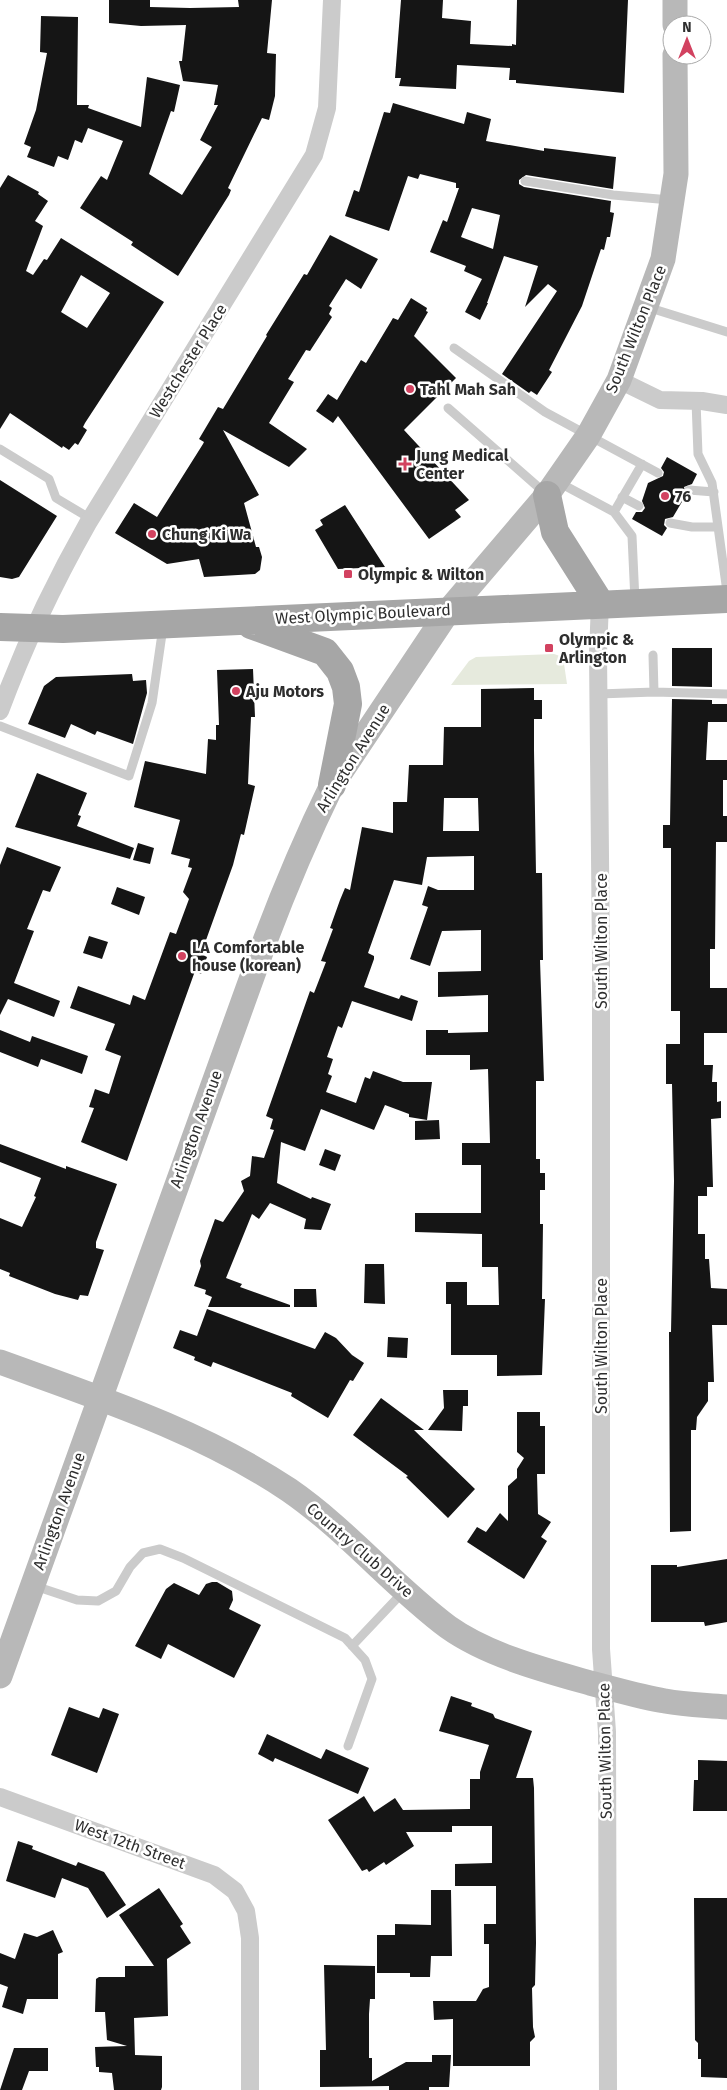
<svg xmlns="http://www.w3.org/2000/svg" width="727" height="2090" viewBox="0 0 727 2090" font-family="'Fira Sans',sans-serif">
	<style>
		.green { fill: #e6eadd }
		.building { fill: #151515; fill-rule: evenodd }
		.lines { fill: none; stroke-linecap: round; stroke-linejoin: round }
		.lane { stroke: #cbcbcb; stroke-width: 9 }
		.street { stroke: #cbcbcb; stroke-width: 18 }
		.secondary { stroke: #b8b8b8; stroke-width: 25 }
		.primary { stroke: #a6a6a6; stroke-width: 28 }
		.poi-dot { fill: #d24260; stroke: #fff; stroke-width: 2 }
		.labels { text-anchor: middle; dominant-baseline: central; stroke-width: 5; stroke-linejoin: round; paint-order: stroke }
		.street-label { font-size: 16px; fill: #2e2e2e; stroke: #fff }
		.poi-label { font-size: 16px; font-weight: bold; fill: #2e2e2e; stroke: #fff; text-anchor: start }
	</style>
	<rect width="100%" height="100%" fill="#fff"/>
	<path class="green" d="M554 654 563 657 567 684 451 685 469 661 476 657Z"/>
	<path class="building" d="M109 0H150V7L190 8 239 7 238 0H272L267 53 276 54 275 96 269 120 262 118 228 188 231 190 229 195 178 276 131 245 133 242 80 208 101 176 107 180 123 141 88 128 82 143 75 140 68 160 58 156 54 167 27 157 31 147 24 144 36 110 47 53 40 52 41 16 78 17 77 105H89L88 108 141 127 147 77 180 85 174 112 171 111 149 174 182 195 212 147 200 140 218 105H214L218 85 183 81 179 61H182L186 25 141 26 109 23Z
		M401 0H443L442 18 471 21 470 44 512 46V44L516 45 517 0H628L624 93 516 83V80H509L510 68 457 65 456 89 399 86 401 78H395Z
		M393 103 464 124 467 112 491 119 486 141 544 151V148L616 157 613 189 526 175 519 180V184L524 187 611 201 610 212 614 213 610 237H607L604 250 601 249 582 306 549 370 552 372 537 395 531 391 529 393 502 374 557 291 548 284 525 307 538 266 504 256 487 303H488L480 320 465 312 482 279 464 271 466 266 430 252 443 220 447 222 459 188H456V183L420 174 418 179 408 176 389 231 345 216 354 190 359 192 384 112 390 113ZM472 208 500 215 493 249 461 237Z
		M8 175 39 192 38 194 48 201 35 221 43 226 26 271 33 275 44 259 47 260 61 238 164 302 85 423 83 427 87 430 78 445 75 443 69 450 63 446 62 448 10 413 0 429V188ZM81 275 110 293 87 328 61 312Z
		M330 235 378 259 361 289 346 279 329 306 332 308 329 314 332 317 310 351 306 350 288 379 294 382 269 423 307 449 289 467 223 430 259 495 244 503 256 547H259L262 557 260 570 255 574 204 577 199 559 167 564 115 533 134 503 157 517 203 444 204 442 199 439 218 407 223 409 267 336 266 335 304 274 307 275Z
		M411 298 427 308 426 311 428 312 414 336 456 378 404 430 469 500 455 510 461 517 429 539 338 416 333 423 316 411 328 394 337 400 361 360 366 363 393 318 398 320Z
		M667 457 697 474 692 484 684 487 686 495 673 517 665 519 664 525 667 528 662 536 632 519 636 512H642L645 508 642 501 648 483 663 476 664 472 661 468Z
		M0 480 57 516 19 577 12 579 0 577Z
		M345 505 385 567 338 569 315 530 323 525 320 520Z
		M672 648H712V687L672 686Z
		M253 669 255 717H251L248 784 255 786 244 835 241 834 233 865 201 954 207 957 201 974 195 971 127 1161 81 1142 94 1108 89 1107 95 1089 109 1094 121 1056 105 1050 115 1024 70 1008 78 986 130 1005 133 995 145 1000 170 932 176 934 189 899 183 892 192 868 188 867 190 859 171 854 180 820 134 807 145 761 206 774 208 739 216 740V725H219L217 670Z
		M132 674 133 681 146 680 147 693 133 744 97 731 95 735 71 724 65 738 28 724 44 686 56 677Z
		M534 688V700H542V719H534V750L536 873H542L543 960H540L544 1081H536V1159H540V1173H545V1190H540V1224H543L542 1299H545L542 1375 497 1376V1355H451V1304H446V1282H467V1305H499L498 1267H482V1234L415 1232V1213H481V1165H462V1143H490L488 1069 470 1070V1055H426V1030H448V1033L488 1032V995L438 997V972L481 971V930L442 931 430 966 410 959 428 907 422 905 428 886 438 890H474V856L427 857 422 885 394 880 368 953 374 956V959L364 987 399 999 401 995 418 1001 412 1021 352 1001 342 1028 338 1026 327 1057 333 1059 328 1074 332 1076 326 1092 356 1103 365 1077 370 1079 373 1071 403 1082H432L427 1120 409 1117V1114L385 1105 374 1130 321 1109 305 1151 281 1142 277 1183 311 1199 312 1197 331 1204 324 1222 321 1230 304 1229 306 1219 270 1203 259 1219 252 1214 226 1278 242 1284 240 1287 290 1305V1307H208L212 1297 205 1294 206 1290 194 1286 201 1266 200 1261 215 1219 223 1222 244 1191 241 1181 250 1176 252 1156 264 1158 274 1130 270 1129 273 1119 266 1116 310 991 314 993 326 962 321 961 333 929 330 928 340 900 345 888 350 890 362 827 393 833V802H407L409 765H443L444 727H481V689ZM444 798H478L479 831H443Z
		M672 699 712 700V704H727V722H708L706 760H727V780H723V816H727V842H716L715 949H710V988H727V1033H704V1065H713L712 1082H717V1102L721 1101V1118L711 1119 713 1187H707V1196H698V1234H705V1259H709L711 1288 727 1289V1325H712L714 1382H708V1401L697 1417 696 1430H691V1531L670 1532 669 1332H671L674 1181 672 1084H666V1044H680V1011H671V848H663V825H670Z
		M37 773 87 793 78 815 81 816 77 826 134 848 130 859 15 827Z
		M138 843 154 848 150 864 133 860Z
		M7 847 61 867 50 892 43 890 27 929 34 931 14 983 60 1001 54 1017 8 999 0 1015V865Z
		M117 887 145 897 139 915 111 904Z
		M89 936 108 942 102 959 83 953Z
		M0 1030 30 1042 32 1036 88 1056 82 1074 41 1059 38 1067 0 1052Z
		M439 1120 440 1139 415 1140V1121Z
		M0 1144 66 1169V1166L117 1184 96 1242V1248L104 1250 88 1296 80 1295 78 1300 55 1294 9 1276 10 1273 0 1269V1218L22 1227 36 1197 34 1196 41 1178 0 1162Z
		M325 1149 341 1155 335 1171 319 1165Z
		M365 1264H384L385 1304 364 1303Z
		M294 1289H316L317 1307H294Z
		M207 1309 315 1349 325 1332 336 1338 352 1355 364 1363 353 1381 350 1380 328 1418 291 1396 292 1393 213 1362 211 1367 194 1360 195 1357 173 1348 180 1330 197 1336Z
		M388 1337 408 1338 407 1358 387 1357Z
		M443 1390H468V1406H463L462 1431 428 1430 444 1408Z
		M381 1398 424 1430H414L475 1489 448 1518 406 1477 408 1476 353 1435Z
		M517 1412H540V1426H545V1474H537L538 1514 551 1522 541 1537 547 1541 524 1579 467 1542 477 1527 486 1532 500 1513 508 1521V1486L517 1478V1469L524 1458 517 1452Z
		M727 1559V1622L705 1626 704 1622H651V1565H677V1567Z
		M212 1582H217L232 1591 233 1600 229 1609 261 1625 234 1678 168 1644 161 1659 135 1646 166 1589 174 1583 199 1595 206 1584Z
		M451 1696 472 1703 471 1706 493 1714 495 1718 532 1731 516 1778H533L534 1788 536 1943 535 1985 532 1988 533 2027 535 2037 530 2042V2066H453V2019L434 2020 433 2001H476L483 1989 489 1987V1944H484V1924H496V1886H455V1864L492 1863V1826H452V1832H406L414 1846 386 1865 384 1862 369 1872 367 1869 362 1871 328 1820 364 1796 374 1812 395 1798 403 1810 470 1809V1779H480V1772L489 1745 439 1731Z
		M69 1707 99 1718 103 1708 119 1714 97 1773 51 1755Z
		M267 1734 321 1759 326 1749 369 1768 358 1794 275 1758 273 1762 258 1754Z
		M698 1760 727 1761V1811H693L694 1780H698Z
		M18 1841 33 1846 32 1849 76 1866 78 1862 104 1872 126 1905 107 1918 88 1888 62 1878 55 1898 6 1881Z
		M159 1888 183 1924 180 1926 191 1943 167 1959 168 2016 134 2018 135 2055 162 2056V2087L161 2090H114L112 2073 99 2072V2067H96L95 2047 127 2046 107 2040 105 2012H95L96 1979 99 1977H125V1966H154L119 1915Z
		M431 1890H451L452 1956H431L430 1977H410V1973H377V1935H395V1924L431 1925Z
		M694 1898H727V2078L701 2077V2059H698V2043L695 2040Z
		M53 1930 63 1952 58 1954V1999H27L23 2014 2 2007 8 1987 0 1984V1953L15 1959 24 1933 37 1937Z
		M324 1965 375 1966V1999H370L369 2014V2058H372V2081L406 2062H432V2055H451L449 2087H429V2090H389V2086L320 2087V2050H326Z
		M14 2048H48V2071H29L22 2090H0Z"/>
	<g class="lines">
		<path class="lane" d="M525 181 613 195 670 200
			M647 307 727 332
			M454 348 545 412 658 473
			M696 401 698 454 712 483 727 592
			M448 408 545 493
			M0 449 49 479 56 498 91 519
			M558 482 614 512 632 536 635 601
			M689 490 714 492
			M622 497 639 506
			M614 512 642 464
			M670 523 692 527H718
			M653 655 654 692
			M599 694 654 692 727 694
			M0 726 129 776 152 703 163 627
			M35 1586 77 1600 98 1601 116 1591 130 1567 143 1553 160 1549 183 1558 345 1638 365 1660 372 1679 348 1746
			M352 1646 404 1591"/>
		<path class="street" d="M619 380 660 400 702 401 727 405
			M600 603 598 653 601 958V1649L607 1732 608 2090
			M0 711C24 646 54 583 88 523L314 155 327 108 332 0
			M0 1797 214 1875 235 1891 246 1911 250 1938V2090"/>
		<path class="secondary" d="M675 0V25
			M0 1362C99 1398 201 1431 289 1490 347 1530 393 1586 448 1627 487 1655 544 1670 590 1683 614 1689 640 1697 665 1701 686 1705 707 1705 727 1707
			M0 1676 265 941C285 888 307 836 332 785L449 610 547 495 588 436 619 380 663 259 676 174 675 55"/>
		<path class="primary" d="M547 495 555 532 600 603
			M251 625 325 652 340 671 346 687 348 704 332 785
			M0 627 63 629 727 599"/>
	</g>
	<g class="poi-dot">
		<circle cx="410" cy="389" r="5"/>
		<path d="M402.5 456.5h5v5h5v5h-5v5h-5v-5h-5v-5h5z"/>
		<circle cx="665" cy="496" r="5"/>
		<circle cx="152" cy="534" r="5"/>
		<rect x="343" y="569" width="10" height="10" rx="2.5"/>
		<rect x="544" y="643" width="10" height="10" rx="2.5"/>
		<circle cx="236" cy="691" r="5"/>
		<circle cx="182" cy="956" r="5"/>
	</g>
	<g class="labels">
		<g class="street-label">
			<text transform="translate(636 329) rotate(-68)">South Wilton Place</text>
			<text transform="translate(188 361) rotate(-58)">Westchester Place</text>
			<text transform="translate(363 614) rotate(-3)">West Olympic Boulevard</text>
			<text transform="translate(353 758) rotate(-58)">Arlington Avenue</text>
			<text transform="translate(601 941) rotate(-90)">South Wilton Place</text>
			<text transform="translate(196 1129) rotate(-70)">Arlington Avenue</text>
			<text transform="translate(601 1346) rotate(-90)">South Wilton Place</text>
			<text transform="translate(59 1511) rotate(-70)">Arlington Avenue</text>
			<text transform="translate(360 1550) rotate(41)">Country Club Drive</text>
			<text transform="translate(605 1751) rotate(-91)">South Wilton Place</text>
			<text transform="translate(130 1844) rotate(20)">West 12th Street</text>
		</g>
		<g class="poi-label">
			<text x="420" y="389">Tahl Mah Sah</text>
			<text x="416" y="455">Jung Medical<tspan x="416" dy="18">Center</tspan></text>
			<text x="675" y="496">76</text>
			<text x="162" y="534">Chung Ki Wa</text>
			<text x="358" y="574">Olympic &amp; Wilton</text>
			<text x="559" y="639">Olympic &amp;<tspan x="559" dy="18">Arlington</tspan></text>
			<text x="246" y="691">Aju Motors</text>
			<text x="192" y="947">LA Comfortable<tspan x="192" dy="18">house (korean)</tspan></text>
		</g>
	</g>
	<g transform="translate(687 40)"><circle r="24" fill="#ffffff" stroke="#ababab"/>
	<path d="M0-4L9 19L0 12L-9 19Z" fill="#d24260"/>
	<text y="-8" font-size="14" font-weight="bold" text-anchor="middle" fill="#2e2e2e">N</text>
	</g>
</svg>
